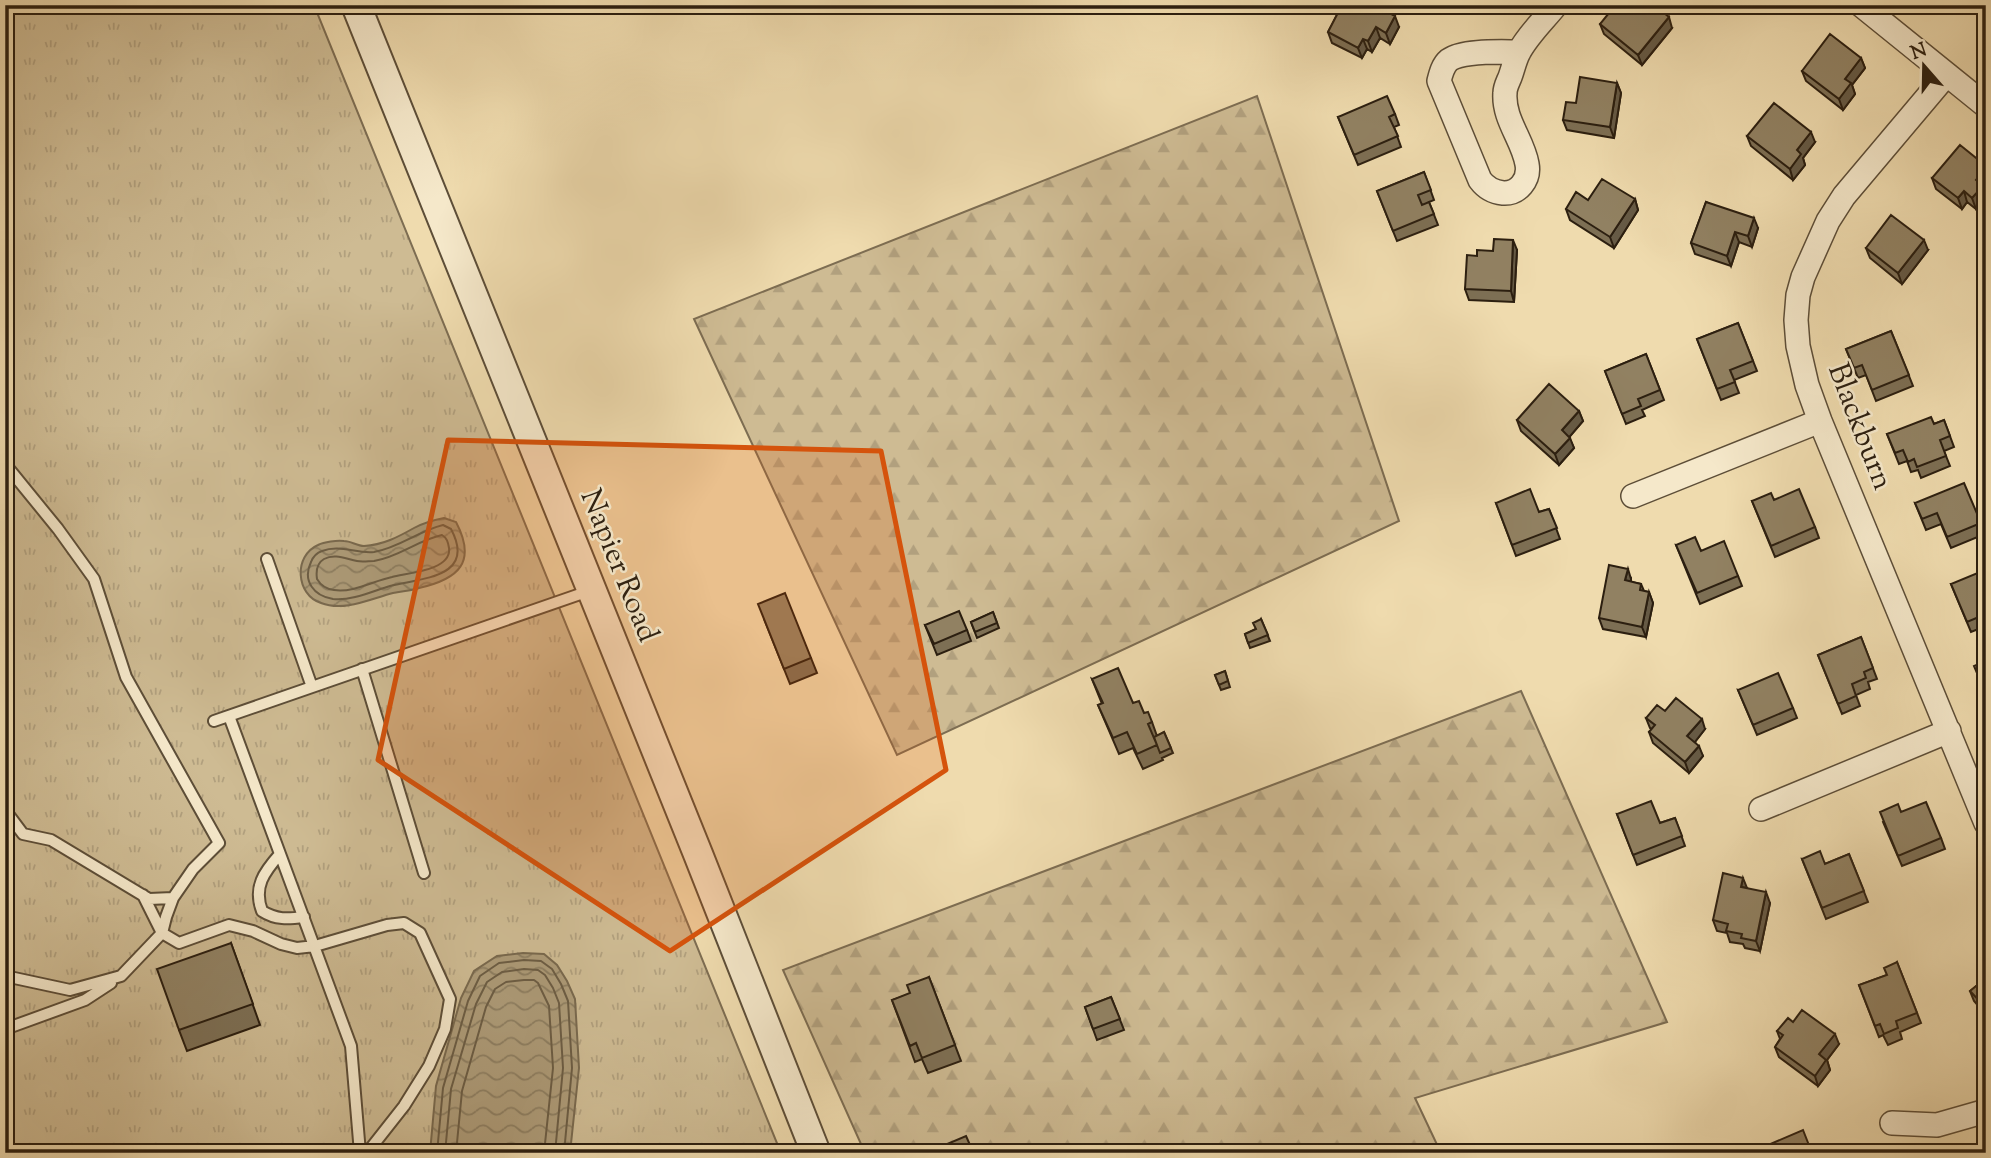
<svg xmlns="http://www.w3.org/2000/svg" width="1991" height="1158" viewBox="0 0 1991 1158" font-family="'Sorts Mill Goudy',serif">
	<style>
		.grass { fill: url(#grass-tufts); stroke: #7d6d52; stroke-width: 2 }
		.forest { fill: url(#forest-firs); stroke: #7d6d52; stroke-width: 2 }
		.water { fill: url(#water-waves); stroke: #79694e; stroke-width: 2 }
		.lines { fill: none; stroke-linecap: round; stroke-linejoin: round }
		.shore { stroke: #6c5d44; stroke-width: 2 }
		.service-casing { stroke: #5d4e38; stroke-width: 14 }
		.minor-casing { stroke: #5d4e38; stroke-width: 26 }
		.tertiary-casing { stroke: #5d4e38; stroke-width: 32 }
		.service { stroke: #f5e8ca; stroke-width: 10 }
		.minor { stroke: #f5e8ca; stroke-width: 23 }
		.tertiary { stroke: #f5e8ca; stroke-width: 28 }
		.wall { fill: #7d6f54; stroke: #2c1f10; stroke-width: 2 }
		.shaded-wall { fill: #665a45; stroke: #2c1f10; stroke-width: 2 }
		.building { fill: #918162; stroke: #2c1f10; stroke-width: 2 }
		.marked { fill: #d5530c; fill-opacity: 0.2; stroke: #d5530c; stroke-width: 5; stroke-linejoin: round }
		.labels { text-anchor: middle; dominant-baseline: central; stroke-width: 5; stroke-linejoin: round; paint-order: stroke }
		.street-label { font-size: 30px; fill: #2c1f10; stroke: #f5e8ca }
	</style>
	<defs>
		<pattern id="grass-tufts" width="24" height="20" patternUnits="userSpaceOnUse" patternTransform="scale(1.75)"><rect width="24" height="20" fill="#cebb93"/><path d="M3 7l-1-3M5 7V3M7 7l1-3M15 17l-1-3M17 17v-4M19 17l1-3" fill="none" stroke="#b1a07e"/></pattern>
		<pattern id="forest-firs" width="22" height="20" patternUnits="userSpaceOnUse" patternTransform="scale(1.75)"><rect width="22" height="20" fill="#cebb93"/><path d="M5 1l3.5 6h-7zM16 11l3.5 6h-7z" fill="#b1a07e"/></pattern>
		<pattern id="water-waves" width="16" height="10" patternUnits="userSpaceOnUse" patternTransform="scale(1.75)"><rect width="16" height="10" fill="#ad9b78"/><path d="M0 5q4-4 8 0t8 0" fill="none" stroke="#8d7e61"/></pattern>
	</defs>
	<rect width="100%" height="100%" fill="#efdbae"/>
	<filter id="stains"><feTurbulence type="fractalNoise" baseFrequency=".00286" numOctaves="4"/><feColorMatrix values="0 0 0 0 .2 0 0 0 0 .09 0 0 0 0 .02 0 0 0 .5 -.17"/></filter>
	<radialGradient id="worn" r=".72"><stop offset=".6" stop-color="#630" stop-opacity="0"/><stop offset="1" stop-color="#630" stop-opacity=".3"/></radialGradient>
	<path class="grass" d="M5 5H314L781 1153H5Z"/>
	<path class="forest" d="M1257 96 1399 521 897 755 694 319Z
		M1521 691 1667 1022 1415 1098 1441 1153H865L783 970Z"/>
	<path class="water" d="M444 518 456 522C477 562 459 579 419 588 411 591 402 591 393 593 370 599 344 612 321 603 296 595 293 556 318 545 324 542 337 540 344 541 351 541 357 546 364 546 383 545 398 537 414 528 423 523 434 520 444 518Z
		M523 953 544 954 557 965 567 981 575 999 579 1068 570 1153H430L436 1086 461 998 474 971 497 956Z"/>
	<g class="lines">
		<path class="shore" d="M443 525 451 529C477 578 421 578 390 586 373 591 352 601 333 599 314 596 302 581 311 562 313 557 316 553 322 551 340 544 356 554 374 552 399 548 418 531 443 525Z
			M442 535C447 538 448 542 449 548 452 571 406 573 392 577 373 581 353 593 334 590 326 589 321 586 317 579 316 572 317 563 324 559 335 553 346 559 357 561 362 562 369 561 374 561 399 557 418 540 442 535Z
			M437 1153 443 1088 468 1001 480 976 499 963 524 960 541 961 552 969 561 984 568 1001 572 1068 564 1153
			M445 1153 451 1089 476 1004 487 982 502 972 524 969 538 970 545 975 553 988 559 1003 563 1068 555 1153
			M456 1153 462 1091 486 1007 495 989 506 982 524 980H534L538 983 549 1006 553 1068 544 1153"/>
		<g class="service-casing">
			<path id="service" d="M5 464 58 529 94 579 126 677 219 843 193 869 173 898 149 899 51 840 23 834 5 810
				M267 559 312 687
				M362 669 424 873
				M229 716 351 1046 360 1153
				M214 721 589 591
				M280 854C264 872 253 887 262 911 276 920 288 919 304 917
				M173 898 166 917 162 933 179 943 229 925 253 931 281 944 297 948 315 946 387 925 404 923 420 933 450 999 445 1029 429 1066 404 1106 367 1153
				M5 976 70 990 121 976 162 933 143 895
				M5 1028H8L85 1000 111 983"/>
		</g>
		<g class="minor-casing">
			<path id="minor" d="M1861 5 1986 106
				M1519 52C1501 52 1463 50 1449 60 1443 65 1441 73 1439 81L1480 180C1486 188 1493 192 1503 193 1518 194 1530 180 1527 164 1523 140 1503 119 1505 93 1505 87 1508 82 1510 77 1513 69 1515 59 1519 52 1528 35 1544 20 1556 5
				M1946 75 1844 196 1828 221 1803 277 1798 295 1796 320 1798 346 1807 385 1820 421 1986 823
				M1633 496 1820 421
				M1761 809 1949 731
				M1892 1123 1937 1125 1986 1111"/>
		</g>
		<g class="tertiary-casing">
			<path id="tertiary" d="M356 5 698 854 816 1153"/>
		</g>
		<use href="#service" class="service"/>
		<use href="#minor" class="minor"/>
		<use href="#tertiary" class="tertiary"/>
	</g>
	<path class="wall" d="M1342 5 1399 27 1390 44 1380 38 1372 52 1367 49 1362 58 1332 43 1328 32Z
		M1619 13 1672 28 1642 65 1604 34 1600 24Z
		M1861 58 1865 68 1852 85 1855 94 1843 110 1806 81 1802 71Z
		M1617 83 1621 93 1614 138 1567 130 1563 120Z
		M1395 114 1399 125 1394 127 1401 147 1358 165 1338 117Z
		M1747 136 1815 142 1803 158 1805 165 1793 180 1751 146Z
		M1424 172 1434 200 1429 202 1438 225 1397 241 1377 191Z
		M1932 178 1983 187 1976 209 1967 202 1962 209 1936 189Z
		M1635 199 1638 210 1614 248 1570 220 1566 209 1588 200Z
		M1706 202 1758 228 1752 247 1739 242 1731 266 1695 254 1691 243Z
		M1866 248 1928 250 1902 284 1870 258Z
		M1517 250 1514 302 1469 300 1465 289 1477 256Z
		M1738 323 1757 371 1734 380 1739 393 1721 400 1697 339Z
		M1891 331 1913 386 1876 401 1866 375 1858 378 1846 349Z
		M1646 354 1664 400 1642 410 1645 416 1626 424 1605 371Z
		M1579 411 1583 421 1569 437 1574 448 1559 465 1521 431 1517 420Z
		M1944 420 1954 447 1944 451 1950 466 1921 478 1918 470 1911 472 1907 461 1899 464 1887 434 1934 424Z
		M1774 500 1815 527 1819 538 1775 557 1752 501Z
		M1496 503 1539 512 1549 509 1560 539 1516 556Z
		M1915 503 1981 523 1985 534 1951 548 1941 524 1926 530Z
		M1676 545 1701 551 1738 576 1742 586 1700 604Z
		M1631 579V582L1641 584 1644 591 1649 592 1653 603 1646 637 1603 629 1599 618Z
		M1951 584 1986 586V626L1971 632Z
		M993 612 999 628 977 638 971 622Z
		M764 619 811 658 817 673 790 684Z
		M1261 619 1270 641 1250 648 1245 634 1256 629Z
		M925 625 967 630 971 641 937 655Z
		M1861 637 1877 679 1868 682 1870 689 1856 695 1860 706 1842 714 1818 655Z
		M1986 661 1985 695 1978 677Z
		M1225 671 1230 687 1221 690 1215 675Z
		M1092 679 1144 713 1152 722 1157 736 1164 732 1173 753 1162 758 1163 760 1143 769 1133 748 1119 754 1098 705 1102 704Z
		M1738 690 1793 708 1797 718 1757 735Z
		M1646 718 1705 729 1695 742 1703 756 1689 773 1653 743 1649 732 1652 729 1650 728Z
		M1901 812 1941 838 1945 849 1902 866 1883 822Z
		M1617 814 1660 823 1675 818 1685 846 1637 865Z
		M1849 854 1868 902 1826 919 1802 859 1825 864Z
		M1747 888 1770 903 1760 951 1745 948 1743 944 1730 942 1727 933 1717 931 1713 920Z
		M231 943 260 1025 187 1051 179 1030Z
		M1897 962 1921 1023 1900 1032 1902 1039 1888 1045 1883 1035 1879 1037 1859 985 1887 975Z
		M929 977 961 1061 928 1073 922 1059 915 1062 892 1000 910 994Z
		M1986 978V1015L1974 1001 1970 991Z
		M1111 997 1124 1030 1097 1040 1085 1007Z
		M1793 1022 1839 1044 1827 1060 1830 1070 1818 1086 1779 1057 1775 1047 1780 1039 1777 1031Z"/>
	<path class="shaded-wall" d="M1395 16 1399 27 1390 44 1386 33Z
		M1669 17 1672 28 1642 65 1638 55Z
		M1376 27 1380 38 1372 52 1368 41Z
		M1363 39 1367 49 1362 58 1358 48Z
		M1861 58 1865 68 1852 85 1855 94 1843 110 1839 99 1845 79Z
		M1617 83 1621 93 1614 138 1610 127Z
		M1811 132 1815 142 1803 158 1805 165 1793 180 1790 169 1797 150Z
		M1986 168V183L1983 187 1986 197 1976 209 1972 198 1976 180Z
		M1964 191 1967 202 1962 209 1958 198Z
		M1635 199 1638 210 1614 248 1610 237Z
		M1754 218 1758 228 1752 247 1748 236Z
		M1735 232 1739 242 1731 266 1727 256Z
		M1513 240 1517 250 1514 302 1511 291Z
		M1924 240 1928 250 1902 284 1898 273Z
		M1579 411 1583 421 1566 441 1562 430Z
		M1570 438 1574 448 1559 465 1555 454Z
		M1628 569 1631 579 1629 591 1625 580Z
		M1649 592 1653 603 1646 637 1642 627Z
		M1702 719 1705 729 1691 747 1687 736Z
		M1699 746 1703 756 1689 773 1685 762Z
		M1743 878 1747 888 1741 887Z
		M1766 892 1770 903 1760 951 1756 941Z
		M1835 1034 1839 1044 1827 1060 1830 1070 1818 1086 1815 1076 1819 1054Z"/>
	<path class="building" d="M1342 5H1375L1395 16 1386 33 1376 27 1368 41 1363 39 1358 48 1328 32Z
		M1625 5H1654L1669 17 1638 55 1600 24 1613 8 1619 13Z
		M1830 34 1861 58 1845 79 1851 83 1839 99 1802 71Z
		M1580 77 1617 83 1610 127 1563 120 1566 102 1576 103Z
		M1387 96 1395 114 1389 117 1398 136 1354 155 1338 117Z
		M1774 103 1811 132 1797 150 1801 154 1790 169 1747 136Z
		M1960 145 1986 166V168L1976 180 1983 186 1972 198 1964 191 1958 198 1932 178Z
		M1424 172 1431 190 1418 195 1422 205 1429 202 1434 214 1393 231 1377 191Z
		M1602 179 1635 199 1610 237 1566 209 1576 192 1588 200Z
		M1706 202 1754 218 1748 236 1735 232 1727 256 1691 243Z
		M1891 215 1924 240 1898 273 1866 248Z
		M1494 239 1513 240 1511 291 1465 289 1467 255 1477 256V250L1493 251Z
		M1738 323 1753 361 1730 370 1735 382 1717 389 1697 339Z
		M1891 331 1909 375 1872 390 1862 365 1854 368 1846 349Z
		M1646 354 1660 390 1638 399 1641 406 1622 414 1605 371Z
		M1549 384 1579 411 1562 430 1570 438 1555 454 1517 420Z
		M1931 417 1934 424 1944 420 1950 436 1940 440 1946 456 1917 467 1914 459 1908 462 1903 450 1895 453 1887 434Z
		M1964 483 1981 523 1947 537 1937 513 1922 519 1915 503Z
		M1530 489 1539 512 1549 509 1557 528 1512 545 1496 503Z
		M1799 489 1815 527 1771 546 1752 501 1771 493 1774 500Z
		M1695 537 1701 551 1724 541 1738 576 1697 593 1676 545Z
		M1609 565 1628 569 1625 580 1641 584 1640 590 1649 592 1642 627 1599 618Z
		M1980 572 1986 586V614L1967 622 1951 584Z
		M785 593 811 658 784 669 758 604Z
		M959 611 967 630 934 644 925 625Z
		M993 612 997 623 975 632 971 622Z
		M1261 619 1268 635 1248 643 1245 634 1256 629 1253 623Z
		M1861 637 1873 668 1864 672 1866 678 1852 684 1856 696 1838 704 1818 655Z
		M1986 661V683L1982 685 1974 666Z
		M1118 668 1133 703 1139 701 1144 713 1148 712 1152 722 1148 724 1157 745 1137 754 1127 732 1113 738 1098 705 1103 703 1092 679Z
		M1225 671 1228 681 1219 685 1215 675Z
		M1778 673 1793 708 1753 725 1738 690Z
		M1676 698 1702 719 1687 736 1699 746 1685 762 1649 732 1655 725 1646 718 1657 705 1665 711Z
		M1164 732 1171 748 1160 753 1154 737Z
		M1651 801 1660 823 1675 818 1682 836 1633 855 1617 814Z
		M1926 802 1941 838 1898 856 1880 812 1898 804 1901 812Z
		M1820 851 1825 864 1849 854 1864 891 1822 908 1802 859Z
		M1723 873 1743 878 1741 887 1766 892 1756 941 1741 938 1742 934 1726 931 1728 924 1713 920Z
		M231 943 253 1004 179 1030 157 969Z
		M1897 962 1917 1013 1896 1021 1898 1028 1884 1034 1880 1024 1875 1026 1859 985 1887 975 1884 968Z
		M929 977 955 1045 922 1058 916 1043 910 1046 892 1000 910 993 907 985Z
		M1986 978V1008L1970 991Z
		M1111 997 1120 1019 1093 1029 1085 1007Z
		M1802 1010 1835 1034 1819 1054 1826 1060 1815 1076 1775 1047 1783 1035 1777 1031 1788 1018 1793 1022Z
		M1803 1130 1812 1153H1771L1768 1145Z
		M966 1136 970 1145H972L975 1153H935L933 1150Z"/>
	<path class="marked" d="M448 440 881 451 946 770 670 951 378 760Z"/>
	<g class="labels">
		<g class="street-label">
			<text transform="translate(1859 427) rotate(69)">Blackburn</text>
			<text transform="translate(618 566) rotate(68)">Napier Road</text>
		</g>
	</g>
	<rect width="1991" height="1158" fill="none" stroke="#efdbae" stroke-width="28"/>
	<rect x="7" y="7" width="1977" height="1144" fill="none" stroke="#2c1f10" stroke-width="3.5"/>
	<rect x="14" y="14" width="1963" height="1130" fill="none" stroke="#2c1f10" stroke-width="2"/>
	<g transform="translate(1924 66) rotate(340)" stroke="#f5e8ca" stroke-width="5" paint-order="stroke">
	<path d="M0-5L12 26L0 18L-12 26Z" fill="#2c1f10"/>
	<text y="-10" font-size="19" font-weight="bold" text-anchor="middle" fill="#2c1f10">N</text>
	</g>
	<rect width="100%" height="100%" filter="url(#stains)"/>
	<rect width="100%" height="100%" fill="url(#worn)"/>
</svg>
